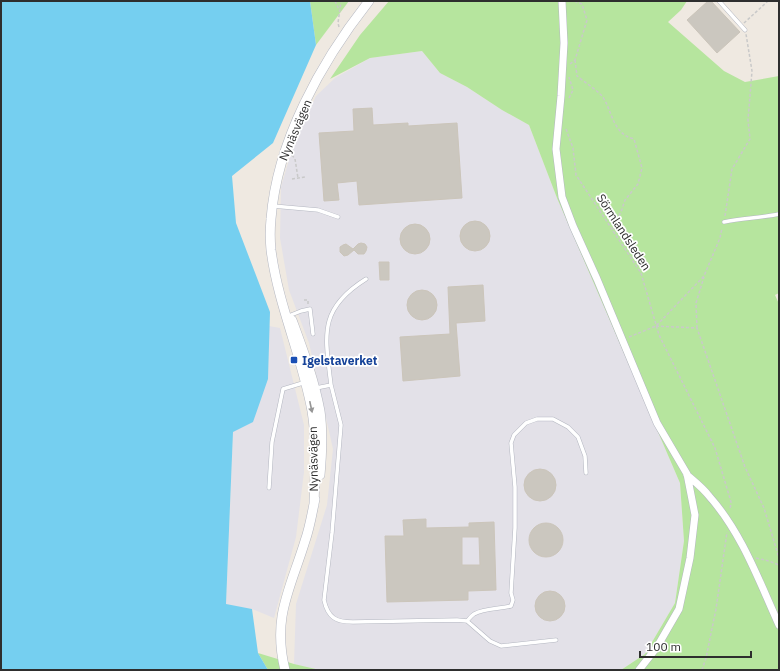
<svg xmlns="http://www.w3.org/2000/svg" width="780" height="671" viewBox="0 0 780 671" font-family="'IBM Plex Sans',sans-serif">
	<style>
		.industrial { fill: #e3e1e8 }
		.green { fill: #b6e59e }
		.water { fill: #75cff0 }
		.building { fill: #cbc7bf; stroke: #cbc5ba; fill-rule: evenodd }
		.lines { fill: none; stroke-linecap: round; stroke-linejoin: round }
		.service-casing { stroke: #b4b7c1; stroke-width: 4.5 }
		.minor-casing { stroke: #b4b7c1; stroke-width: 8 }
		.tertiary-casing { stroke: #b4b7c1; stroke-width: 10 }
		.path { stroke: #c9c9c9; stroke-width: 1.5; stroke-dasharray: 3 2; stroke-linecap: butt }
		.service { stroke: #fff; stroke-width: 3.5 }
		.minor { stroke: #fff; stroke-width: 7 }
		.tertiary { stroke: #fff; stroke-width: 9 }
		.oneway { fill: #969696 }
		.transit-dot { fill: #1a4fb4; stroke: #fff; stroke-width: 1.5 }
		.labels { text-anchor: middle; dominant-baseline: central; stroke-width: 3.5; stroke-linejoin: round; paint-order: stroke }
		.street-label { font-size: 12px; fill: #2e2e2e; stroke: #fff }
		.transit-label { font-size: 12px; font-weight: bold; fill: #164399; stroke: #fff; text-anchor: start }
	</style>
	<rect width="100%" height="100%" fill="#efe9e1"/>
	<path class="industrial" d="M422 51 440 73 467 87 502 110 529 125 557 198 680 483 684 541 675 603 645 654 621 670H320L294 664 296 604 327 505 333 449 309 343 289 290 280 238 281 187 293 146 316 96 335 78 370 58Z
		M269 326 280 328 304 425V472L296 537 274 618 252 609 226 605 233 432 268 379Z"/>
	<path class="green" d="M310 1H349L316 45Z
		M389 1H687L681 10 668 22 724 71 745 82 779 76V293L775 295 779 304V670H621L645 654 675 603 684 541 680 483 557 198 529 125 502 110 467 87 440 73 422 51 370 58 330 79 360 35Z
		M258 653 294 664 320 670H268Z"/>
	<path class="water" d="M1 1H310L316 45 273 143 232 176 236 223 270 312 268 379 253 422 233 432 226 604 252 609 258 653 268 670H1Z"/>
	<path class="building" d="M708 1H711L740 32 717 53 687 20Z
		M372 108 373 125 408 123V126L457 123 462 198 359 205 357 181 337 183 339 200 324 201 319 133 354 131 353 109Z
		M460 236a15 15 0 1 1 30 0a15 15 0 1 1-30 0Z
		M400 239a15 15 0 1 1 30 0a15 15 0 1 1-30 0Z
		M361 243 365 244 367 247 366 251 364 254H358L354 250 348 255 344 256 340 252V247L343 245 346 244 353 249 358 244Z
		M379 262H389V280H380Z
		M483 285 485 321 456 323 460 376 403 381 400 337 450 334 448 287Z
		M407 305a15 15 0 1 1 30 0a15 15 0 1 1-30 0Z
		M524 485a16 16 0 1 1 32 0a16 16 0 1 1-32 0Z
		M426 519V528L469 527V523L494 522 496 590 468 591V600L387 602 385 536H404L403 520ZM462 537H479L480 565H462Z
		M529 540a17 17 0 1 1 34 0a17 17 0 1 1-34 0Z
		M535 606a15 15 0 1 1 30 0a15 15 0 1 1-30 0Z"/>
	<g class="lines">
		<g class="service-casing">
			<path id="service" d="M719 1 745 30
				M273 206 318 210 338 217
				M724 222C742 218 761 218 779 214
				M286 317 301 311 310 309 313 334
				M331 385C325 335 318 309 366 279
				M316 388 331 385 341 425 332 533 324 600C328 618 336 622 353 622L457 620 467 621 490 641 501 646 556 640
				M269 488 272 442 283 389 306 382
				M467 621C469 619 471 616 474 614 485 608 499 609 511 606L513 600 511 593 515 528V487L511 443 514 435 526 423 537 419H553L568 427 578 437 585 456 586 473"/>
		</g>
		<g class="minor-casing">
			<path id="minor" d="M562 1 564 43 561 96 556 149 562 197 573 226 597 279 657 423 687 474 695 515 690 558 679 609 657 647 639 670
				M687 475C694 481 703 488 709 496 742 533 759 581 779 625"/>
		</g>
		<g class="tertiary-casing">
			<path id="tertiary" d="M292 320C303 350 314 379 320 411 323 432 322 453 320 475
				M314 505C315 474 317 441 312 411 302 356 278 305 271 250 270 240 270 229 271 219 277 141 321 62 369 1
				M285 670C272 617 290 590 305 541 310 527 312 513 315 499"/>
		</g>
		<path class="path" d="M335 1 340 12
			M744 23 768 1
			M339 27 338 23 341 1
			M575 60 577 76C583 81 598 91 602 96 612 109 612 134 634 139L642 168 638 184 625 200 621 212 615 222 613 232
			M570 64 575 60 587 20 582 4 574 1
			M569 98 573 90 569 77
			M566 129 573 148 576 175 641 273 659 335 715 448 731 502 730 510
			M292 155 295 159 298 178
			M292 179 305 177
			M725 216 732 169 750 139 748 120 752 71 746 34
			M304 300H308V304
			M656 326 697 328 745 467 764 508 779 558
			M697 328 696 303 704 277
			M629 337 656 326 704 276 720 238 722 228
			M756 558 769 561 779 565
			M702 670 706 658 716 609 727 532"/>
		<use href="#service" class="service"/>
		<use href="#minor" class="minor"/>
		<use href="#tertiary" class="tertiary"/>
	</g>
	<defs><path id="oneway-solid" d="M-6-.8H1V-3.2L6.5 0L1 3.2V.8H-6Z"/></defs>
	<use class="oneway" href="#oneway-solid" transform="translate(311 407) rotate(78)"/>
	<rect class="transit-dot" x="290" y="356" width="8" height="8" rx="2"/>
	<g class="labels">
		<g class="street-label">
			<text transform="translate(295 130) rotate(-67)">Nynäsvägen</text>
			<text transform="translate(624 232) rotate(57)">Sörmlandsleden</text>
			<text transform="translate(313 459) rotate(-91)">Nynäsvägen</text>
		</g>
		<g class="transit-label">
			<text x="302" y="360">Igelstaverket</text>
		</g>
	</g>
	<rect width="780" height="671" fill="none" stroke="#2e2e2e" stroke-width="4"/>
	<path d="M640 651v6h111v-6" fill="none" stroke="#2e2e2e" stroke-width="2"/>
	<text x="646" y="651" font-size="12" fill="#2e2e2e" stroke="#ffffff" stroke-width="3" paint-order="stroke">100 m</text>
</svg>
